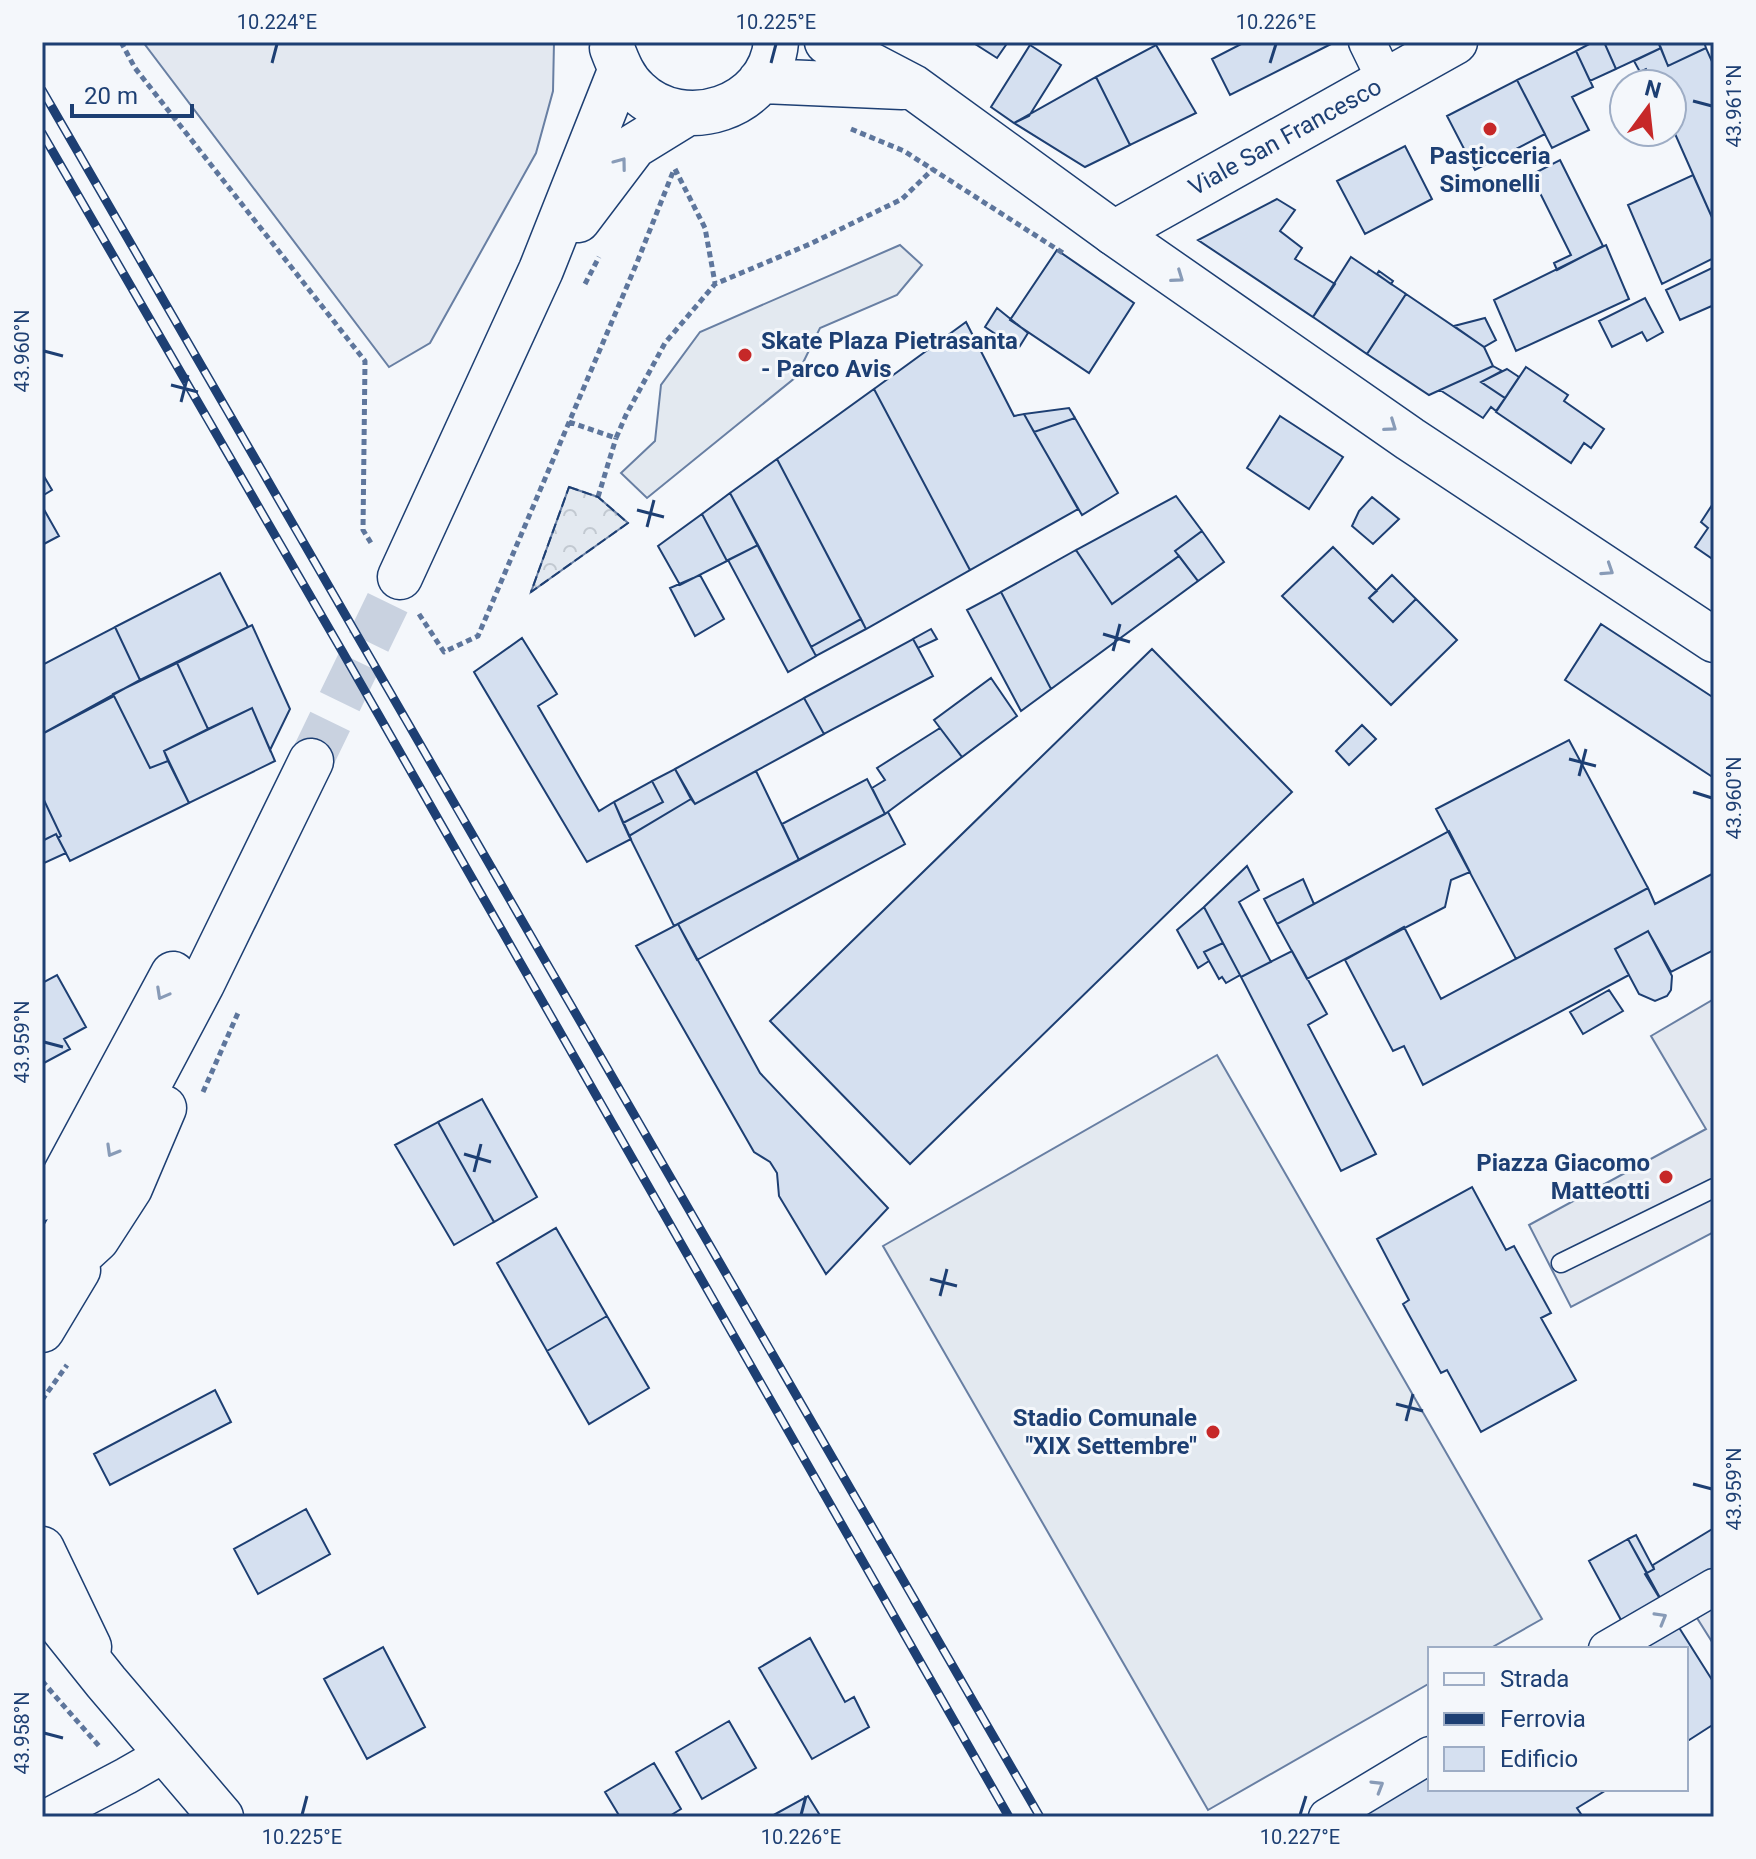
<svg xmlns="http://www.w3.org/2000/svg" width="1756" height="1859" viewBox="0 0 1756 1859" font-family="Roboto,sans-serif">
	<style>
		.forest { fill: url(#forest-crowns); stroke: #687fa3; stroke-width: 2 }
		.pitch { fill: #e3e9f0; stroke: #687fa3; stroke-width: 2 }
		.parking { fill: #e3e8f0; stroke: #687fa3; stroke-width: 2 }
		.building { fill: #d5e0f0; stroke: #1d3f73; stroke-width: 2 }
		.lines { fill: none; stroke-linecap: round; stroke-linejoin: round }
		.tertiary-tunnel { stroke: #c9d2e0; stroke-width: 44; stroke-dasharray: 44 22; stroke-linecap: butt }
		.service-casing { stroke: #1d3f73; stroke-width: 21 }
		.minor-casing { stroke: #1d3f73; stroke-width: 39 }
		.tertiary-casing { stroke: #1d3f73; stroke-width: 47 }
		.secondary-casing { stroke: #1d3f73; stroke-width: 47 }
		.primary-casing { stroke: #1d3f73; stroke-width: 47 }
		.path { stroke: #5e769c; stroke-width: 5; stroke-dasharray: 6 4; stroke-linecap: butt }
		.service { stroke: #f4f7fb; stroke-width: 18 }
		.minor { stroke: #f4f7fb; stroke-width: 36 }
		.tertiary { stroke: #f4f7fb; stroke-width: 44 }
		.secondary { stroke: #f4f7fb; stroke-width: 44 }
		.primary { stroke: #f4f7fb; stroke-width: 44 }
		.rail-casing { stroke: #1d3f73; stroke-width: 9 }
		.rail { stroke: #f4f7fb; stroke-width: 6; stroke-dasharray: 18; stroke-linecap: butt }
		.fence { stroke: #1d3f73; stroke-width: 2; stroke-dasharray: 10 4; stroke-linecap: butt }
		.oneway { stroke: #889bb7 }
		.ticks { fill: none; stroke: #1d3f73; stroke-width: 3 }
		.poi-dot { fill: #c62828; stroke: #f4f7fb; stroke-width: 3 }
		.labels { text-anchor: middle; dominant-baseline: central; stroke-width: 6; stroke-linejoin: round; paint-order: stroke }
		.street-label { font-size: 24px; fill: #1d3f73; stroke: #f4f7fb }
		.poi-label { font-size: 24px; font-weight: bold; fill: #1d3f73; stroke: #f4f7fb; text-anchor: end }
		.neatline { fill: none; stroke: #1d3f73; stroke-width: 3 }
		.ticks-label { font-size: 20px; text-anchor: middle; fill: #1d3f73 }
	</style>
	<defs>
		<pattern id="forest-crowns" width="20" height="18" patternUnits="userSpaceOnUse" patternTransform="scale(2)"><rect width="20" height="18" fill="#e3e9f0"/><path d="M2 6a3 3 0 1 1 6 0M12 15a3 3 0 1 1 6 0" fill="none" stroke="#c2c9d1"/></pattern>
	</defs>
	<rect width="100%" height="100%" fill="#f4f7fb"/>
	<path class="forest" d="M569 487 598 497 628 523 531 592Z"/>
	<path class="pitch" d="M900 245 922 265 897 295 820 328 796 377 647 498 621 473 655 441 661 385 700 332Z
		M1217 1055 1542 1619 1489 1649H1430V1683L1208 1810 883 1246Z"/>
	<path class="parking" d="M143 42H554L553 91 536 153 430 343 389 367Z
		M1714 999V1232L1571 1307 1529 1225 1706 1129 1651 1036Z
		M1714 1607V1645L1697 1618Z"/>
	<path class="building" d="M972 42H1008L997 58Z
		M1245 42H1335L1230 95 1212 59Z
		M1593 42H1604L1616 69 1590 81 1576 51Z
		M1604 42H1658L1661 48 1616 69Z
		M1658 42H1704L1706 48 1668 66Z
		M1030 45 1061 65 1029 116 1014 123 991 107Z
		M1156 45 1196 113 1130 145 1096 77Z
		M1661 48 1668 66 1706 48 1714 66V222L1672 127V84H1653L1646 69 1640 72 1634 61Z
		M1576 51 1593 87 1572 97 1589 130 1552 148 1517 80Z
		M1096 77 1130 145 1085 167 1014 123Z
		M1517 80 1545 134 1475 170 1447 116Z
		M1405 146 1432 199 1365 234 1337 181Z
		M1560 160 1603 246 1557 270 1554 263 1571 255 1531 175Z
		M1693 175 1714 222V258L1662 284 1628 205Z
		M1277 199 1295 210 1280 231 1302 248 1295 259 1335 284 1313 317 1198 240Z
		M1606 245 1629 299 1516 351 1494 300Z
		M1057 250 1134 303 1089 373 1010 320Z
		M1351 257 1406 294 1367 354 1313 317Z
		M1714 267V305L1680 320 1666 290Z
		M1379 271 1393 281 1391 284 1377 274Z
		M1406 294 1484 347 1493 366 1429 395 1367 354Z
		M1645 298 1663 332 1647 341 1642 332 1612 347 1599 321Z
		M997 308 1028 333 1018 349 985 327Z
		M1485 318 1496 340 1484 347 1454 326Z
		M966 322 1014 416 1024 414 1078 509 970 570 874 389Z
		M1493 366 1502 371 1481 382 1505 398 1496 411 1491 407 1483 418 1440 390Z
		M1526 367 1568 395 1564 401 1604 429 1591 448 1584 443 1571 463 1496 412Z
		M1507 369 1519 377 1505 398 1481 382Z
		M874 389 970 570 866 629 777 459Z
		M1069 408 1075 418 1034 432 1024 414Z
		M1280 416 1343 457 1309 509 1247 468Z
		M1075 418 1118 493 1082 515 1034 432Z
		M777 459 861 619 811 647 730 493Z
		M42 473 52 490 42 496Z
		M730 493 758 545 727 561 702 514Z
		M1176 496 1202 531 1175 551 1179 556 1112 604 1076 550Z
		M1372 497 1399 519 1373 544 1352 526 1359 511Z
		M1714 502V560L1695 547 1708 528 1701 522Z
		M42 506 59 536 42 545Z
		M702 514 727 561 680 585 658 546Z
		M1202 531 1224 562 1198 581 1175 551Z
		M758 545 816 656 788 672 728 560Z
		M1333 547 1377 591 1369 598 1393 622 1416 599 1457 640 1391 705 1282 596Z
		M1076 550 1112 604 1179 556 1198 581 1051 689 1001 592Z
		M220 573 248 627 140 680 115 627Z
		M700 575 724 619 695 636 670 588Z
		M1392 575 1416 599 1393 622 1369 598Z
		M1001 592 1051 689 1021 711 967 610Z
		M861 619 866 629 816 656 811 647Z
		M1601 624 1714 698V778L1565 680Z
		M252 625 290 709 270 750 252 708 208 729 177 663Z
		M115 627 140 680 42 734V665Z
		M931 629 937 639 918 648 913 639Z
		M522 638 557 694 538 706 599 811 614 802 631 839 587 862 474 672Z
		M913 639 933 676 824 734 804 698Z
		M1152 649 1292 792 910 1164 770 1021Z
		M177 663 208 729 164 751 168 761 150 768 113 694Z
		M991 678 1017 716 962 757 934 720Z
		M114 696 150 768 168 761 189 803 70 861 58 838 61 836 42 796V734Z
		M804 698 824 734 695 804 675 769Z
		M252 708 275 761 189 803 164 751Z
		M1362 725 1376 739 1349 765 1336 751Z
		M940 728 962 757 885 814 872 788 885 780 877 768Z
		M1569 740 1648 888 1516 959 1436 809Z
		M675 769 691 799 629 836 623 823 663 802 652 781Z
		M756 771 799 860 674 926 629 836 691 799 695 804Z
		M867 779 885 814 799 860 782 824Z
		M652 781 663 802 623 823 614 802Z
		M42 796 61 836 58 838 56 834 42 841Z
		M888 812 905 844 697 960 678 924Z
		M1449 831 1470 872 1451 880 1445 907 1307 979 1277 924Z
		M56 834 66 853 42 864V841Z
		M1247 866 1259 890 1239 902 1271 962 1241 977 1204 907Z
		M1714 873V950L1671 972 1648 931 1615 949 1629 975 1423 1085 1404 1046 1393 1051 1345 960 1404 927 1441 999 1648 888 1655 904Z
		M1303 879 1314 904 1277 924 1264 899Z
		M1204 907 1223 943 1204 952 1209 961 1198 968 1177 930Z
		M678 924 760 1073 888 1208 826 1274 779 1196 777 1173 770 1162 754 1152 636 946Z
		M1648 931 1672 976 1671 990 1667 996 1655 1001 1639 994 1615 949Z
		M1223 943 1240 975 1226 983 1222 977 1219 979 1204 952Z
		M1292 951 1327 1014 1308 1025 1376 1154 1341 1171 1241 977Z
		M57 975 86 1027 64 1039 70 1049 42 1064V983Z
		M1609 990 1623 1011 1583 1034 1570 1012Z
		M482 1099 537 1197 494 1222 438 1122Z
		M438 1122 494 1222 454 1245 395 1145Z
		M1472 1187 1506 1250 1514 1246 1551 1313 1541 1318 1576 1380 1481 1432 1447 1370 1441 1373 1403 1304 1409 1300 1377 1239Z
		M556 1228 607 1316 547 1351 497 1263Z
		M607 1316 649 1388 589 1424 547 1351Z
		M215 1390 231 1422 110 1485 94 1454Z
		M306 1509 330 1554 258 1594 234 1549Z
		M1714 1528V1577L1665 1607 1645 1574 1654 1569 1653 1565Z
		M1636 1535 1654 1569 1647 1573 1628 1539Z
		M1628 1539 1665 1607 1627 1631 1589 1561Z
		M1673 1618 1714 1683V1724L1686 1742V1649H1622Z
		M810 1638 845 1702 854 1697 869 1727 812 1759 759 1668Z
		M383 1647 425 1727 367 1759 324 1679Z
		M729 1721 756 1768 702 1799 676 1752Z
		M654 1763 681 1809 668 1817H620L605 1792Z
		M1430 1768V1789H1608L1577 1808 1583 1817H1350Z
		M808 1796 821 1817H770Z"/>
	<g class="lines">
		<path class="tertiary-tunnel" d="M311 761 400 577"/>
		<g class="service-casing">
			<path id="service" d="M1561 1263 1714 1188"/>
		</g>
		<g class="minor-casing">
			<path id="minor" d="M1367 42 1386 81
				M1607 1649 1714 1587
				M48 1817 126 1776 168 1752
				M1327 1817 1430 1755"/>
		</g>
		<g class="tertiary-casing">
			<path id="tertiary" d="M827 42 913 87 1114 233
				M612 48C618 64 624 79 637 91 683 136 770 108 776 42
				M760 81 902 87
				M578 220 634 146 686 114
				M400 577 541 270 620 71
				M42 1198 62 1180 173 974
				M42 1253 59 1244 123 1133 202 984 311 761
				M42 1290 97 1239 130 1188 164 1108
				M42 1330 78 1270
				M42 1549 89 1647"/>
		</g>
		<g class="secondary-casing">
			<path id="secondary" d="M1455 42 1114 233 1410 439 1714 640"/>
		</g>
		<g class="primary-casing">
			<path id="primary" d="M42 1602 106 1682 221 1817"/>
		</g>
		<path class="path" d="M121 42 135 68 365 361 363 530 371 543
			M851 129 904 151 1066 255
			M675 169 705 228 715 283
			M585 284 599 257
			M569 422 616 438 626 415 665 343 715 284 810 244 902 199 933 169
			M598 497 616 438
			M419 614 444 652 478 636 636 265 673 172
			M203 1092 238 1013
			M42 1400 67 1365
			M42 1681 99 1746"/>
		<use href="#service" class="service"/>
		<use href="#minor" class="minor"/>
		<use href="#tertiary" class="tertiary"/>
		<use href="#secondary" class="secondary"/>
		<use href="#primary" class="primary"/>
		<g class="rail-casing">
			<path id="rail" d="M42 90 1040 1817
				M42 133 342 651 1009 1817"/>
		</g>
		<use href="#rail" class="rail"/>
		<path class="fence" d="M569 487 598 497 628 523 531 592Z"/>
	</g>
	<defs><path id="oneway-chevron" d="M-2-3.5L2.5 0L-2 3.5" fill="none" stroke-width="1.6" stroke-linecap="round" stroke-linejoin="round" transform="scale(2)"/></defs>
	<g class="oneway">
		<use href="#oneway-chevron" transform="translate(621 163) rotate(-53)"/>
		<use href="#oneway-chevron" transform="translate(1178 277) rotate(35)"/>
		<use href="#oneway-chevron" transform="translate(1391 426) rotate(35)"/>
		<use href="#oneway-chevron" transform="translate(1608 570) rotate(33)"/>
		<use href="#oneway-chevron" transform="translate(162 994) rotate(119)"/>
		<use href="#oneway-chevron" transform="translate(112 1151) rotate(120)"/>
		<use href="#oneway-chevron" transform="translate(1661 1618) rotate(-30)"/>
		<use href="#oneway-chevron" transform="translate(1378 1786) rotate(-31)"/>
	</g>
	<path class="ticks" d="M272 63 277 44M771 63 776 44M1270 63 1276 44M1693 101 1712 106M44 351 63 356M171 385 198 392M181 402 188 375M637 510 664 517M647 527 654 500M1103 634 1130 642M1113 651 1120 624M1569 759 1596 766M1579 776 1586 749M1693 792 1712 798M44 1042 63 1047M464 1154 491 1162M474 1172 481 1144M930 1279 957 1286M940 1296 947 1269M1396 1404 1423 1411M1406 1421 1413 1394M1693 1484 1712 1489M44 1733 63 1738M302 1815 307 1796M801 1815 806 1796M1300 1815 1306 1796"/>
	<g class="poi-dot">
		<circle cx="1490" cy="129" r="8"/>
		<circle cx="745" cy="355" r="8"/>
		<circle cx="1666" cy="1177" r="8"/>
		<circle cx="1213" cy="1432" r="8"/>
	</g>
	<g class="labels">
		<g class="street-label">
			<text transform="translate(1285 137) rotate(-29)">Viale San Francesco</text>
		</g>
		<g class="poi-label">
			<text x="1490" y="156" text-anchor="middle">Pasticceria<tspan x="1490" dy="28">Simonelli</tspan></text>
			<text x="761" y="341" text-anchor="start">Skate Plaza Pietrasanta<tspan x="761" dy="28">- Parco Avis</tspan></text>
			<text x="1650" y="1163">Piazza Giacomo<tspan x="1650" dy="28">Matteotti</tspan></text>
			<text x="1197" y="1418">Stadio Comunale<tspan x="1197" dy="28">"XIX Settembre"</tspan></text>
		</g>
	</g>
	<rect width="1756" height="1859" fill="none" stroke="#f4f7fb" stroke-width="88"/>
	<rect x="1428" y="1647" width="260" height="144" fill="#f4f7fb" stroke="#9eadc5" stroke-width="2"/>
	<rect x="1444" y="1673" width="40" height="12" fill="#f4f7fb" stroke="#9eadc5" stroke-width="2"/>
	<text x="1500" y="1687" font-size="24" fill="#1d3f73">Strada</text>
	<rect x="1444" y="1713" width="40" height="12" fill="#1d3f73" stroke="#9eadc5" stroke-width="2"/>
	<text x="1500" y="1727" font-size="24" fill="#1d3f73">Ferrovia</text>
	<rect x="1444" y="1747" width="40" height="24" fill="#d5e0f0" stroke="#9eadc5" stroke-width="2"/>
	<text x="1500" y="1767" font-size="24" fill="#1d3f73">Edificio</text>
	<g transform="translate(1648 108) rotate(15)"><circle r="38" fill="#f4f7fb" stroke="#9eadc5" stroke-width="2"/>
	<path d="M0-6L14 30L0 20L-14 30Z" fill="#c62828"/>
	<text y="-12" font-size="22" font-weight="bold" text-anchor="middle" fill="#1d3f73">N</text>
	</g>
	<path d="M72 104v12h120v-12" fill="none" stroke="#1d3f73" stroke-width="4"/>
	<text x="84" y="104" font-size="24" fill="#1d3f73" stroke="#f4f7fb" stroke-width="6" paint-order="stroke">20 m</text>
	<rect x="44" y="44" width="1668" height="1771" class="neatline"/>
	<g class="ticks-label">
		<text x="277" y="29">10.224°E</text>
		<text x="776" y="29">10.225°E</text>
		<text x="1276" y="29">10.226°E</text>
		<text transform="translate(1734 106) rotate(-90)" y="7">43.961°N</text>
		<text transform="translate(22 351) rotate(-90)" y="7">43.960°N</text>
		<text transform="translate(1734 798) rotate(-90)" y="7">43.960°N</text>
		<text transform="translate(22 1042) rotate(-90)" y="7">43.959°N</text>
		<text transform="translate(1734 1489) rotate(-90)" y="7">43.959°N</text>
		<text transform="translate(22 1733) rotate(-90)" y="7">43.958°N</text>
		<text x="302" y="1844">10.225°E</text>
		<text x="801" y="1844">10.226°E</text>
		<text x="1300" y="1844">10.227°E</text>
	</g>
</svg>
